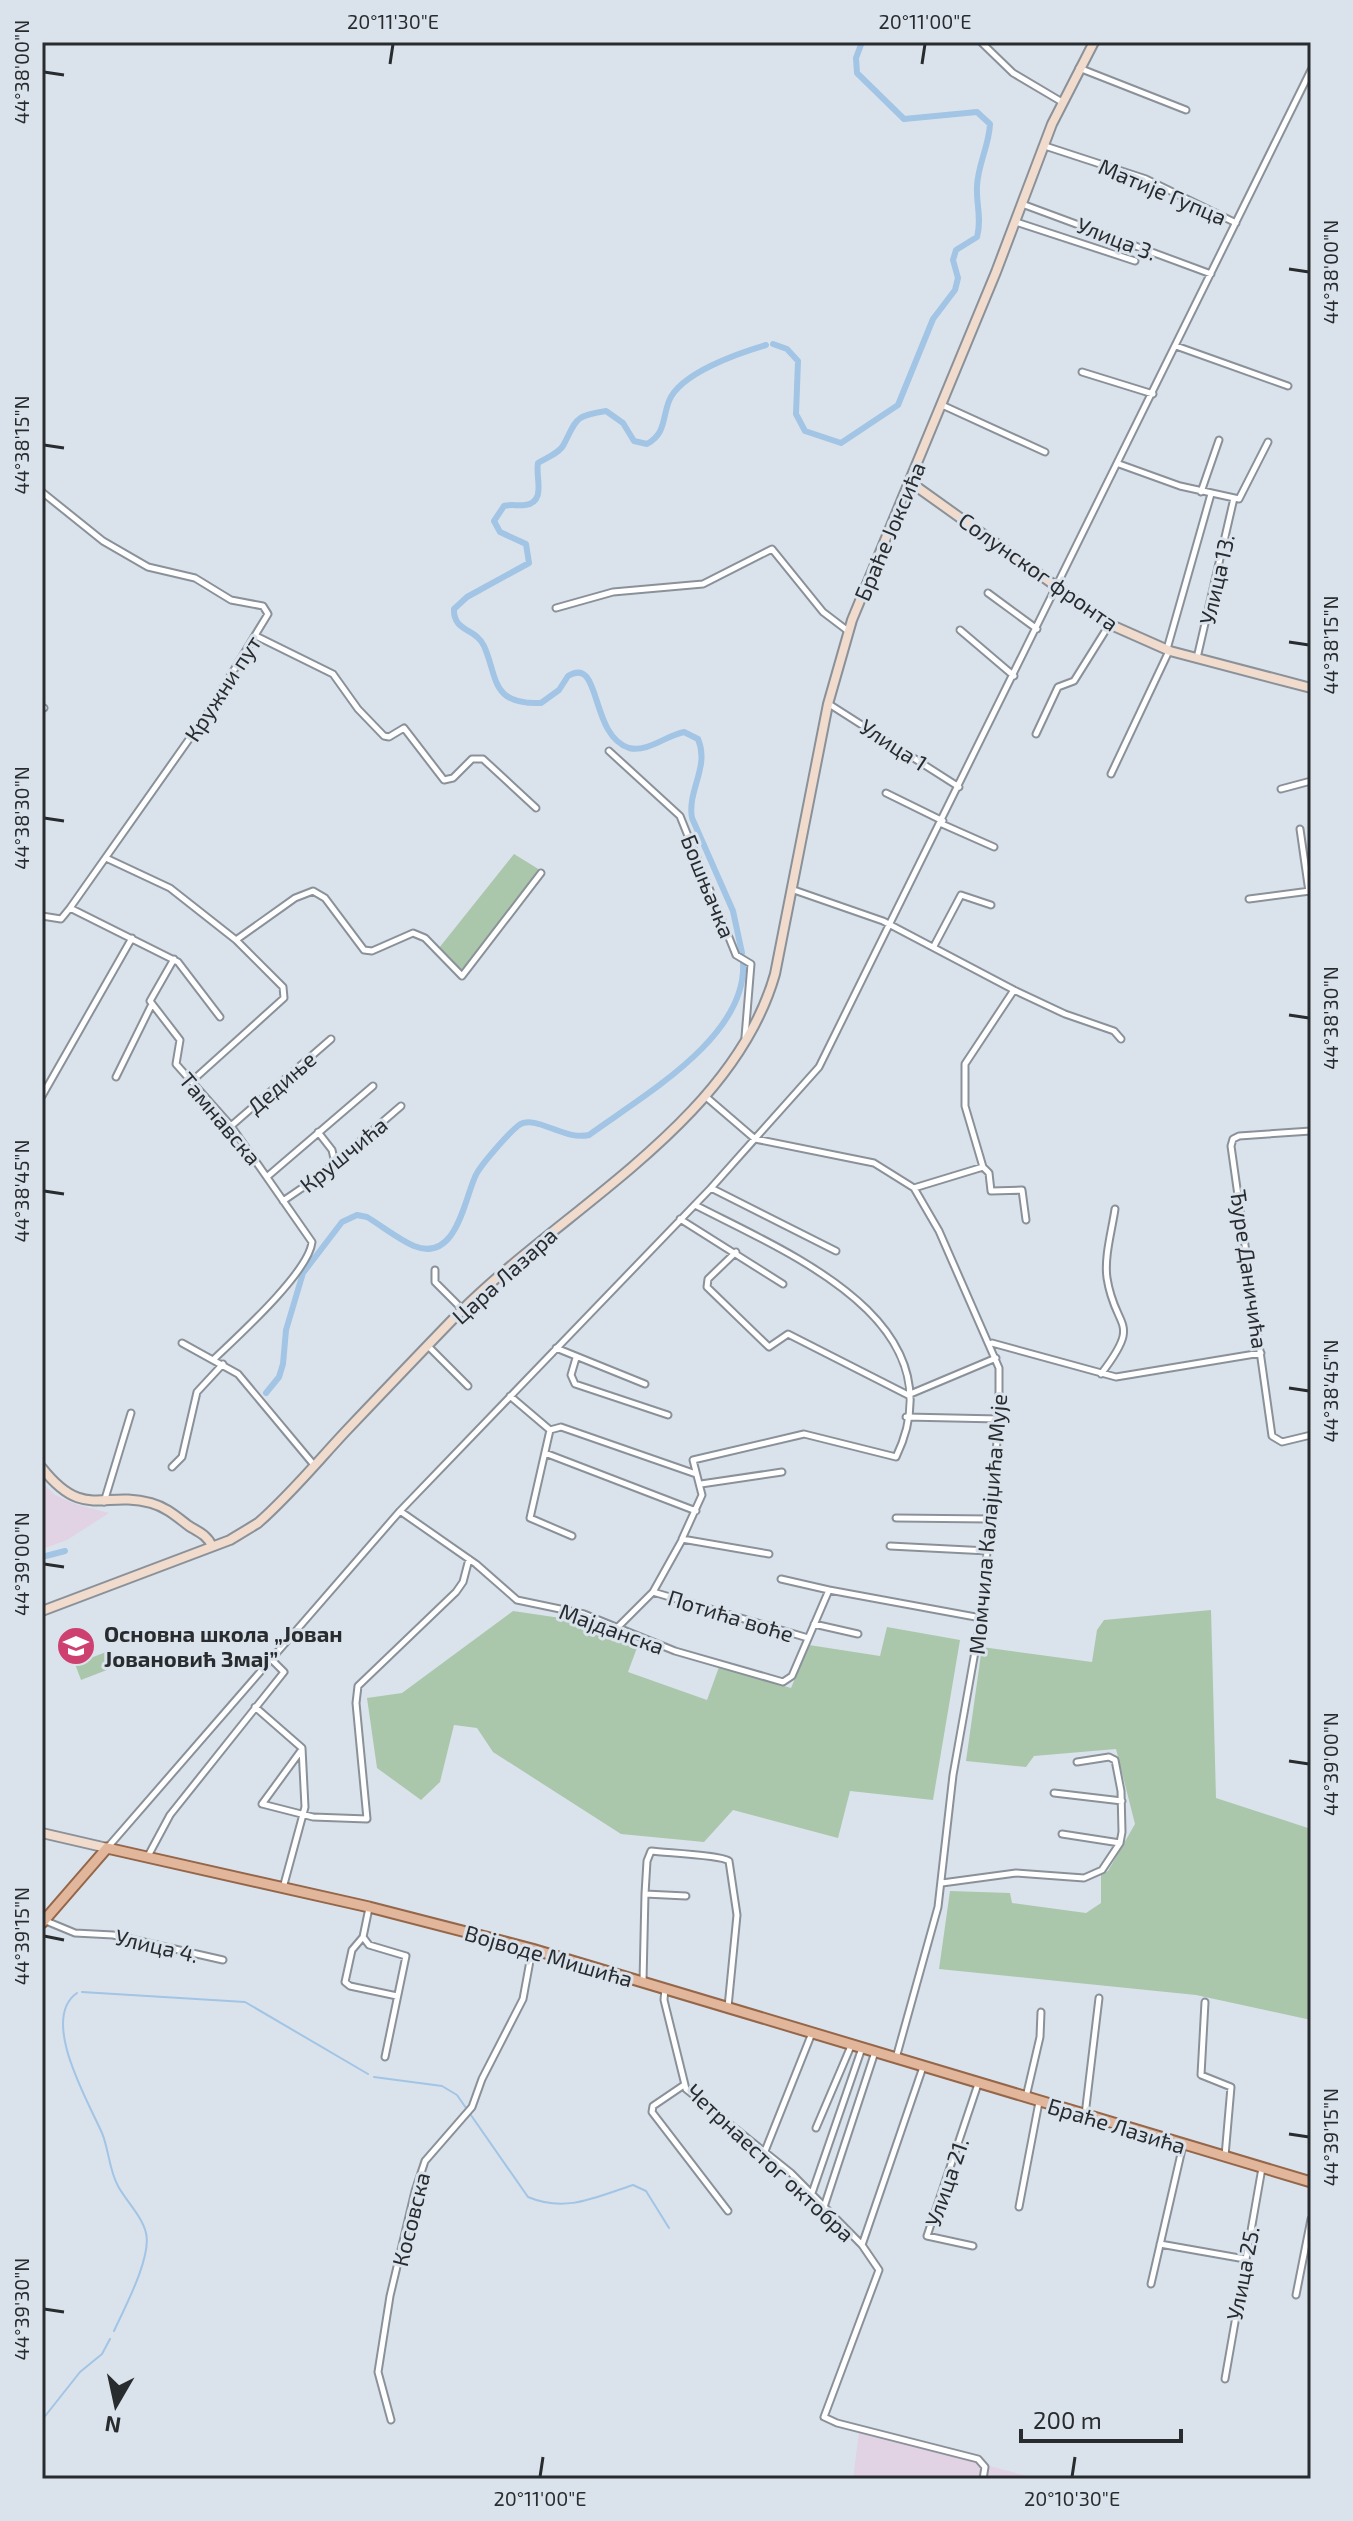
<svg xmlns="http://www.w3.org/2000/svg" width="1353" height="2521" viewBox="0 0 1353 2521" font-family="'Exo 2',sans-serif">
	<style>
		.industrial { fill: #e1d2e4 }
		.green { fill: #aac7ac }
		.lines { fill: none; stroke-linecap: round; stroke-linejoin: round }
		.stream { stroke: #a2c4e5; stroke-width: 2 }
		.canal { stroke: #a2c4e5; stroke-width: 6 }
		.street-casing { stroke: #8a9199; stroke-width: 9 }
		.secondary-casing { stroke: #8a9199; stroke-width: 12 }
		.primary-casing { stroke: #94664a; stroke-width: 13 }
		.street { stroke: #fff; stroke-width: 5 }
		.secondary { stroke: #f0dbcd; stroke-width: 8 }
		.primary { stroke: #e2b69b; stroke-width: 9 }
		.ticks { fill: none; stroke: #292c2f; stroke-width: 3 }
		.labels { text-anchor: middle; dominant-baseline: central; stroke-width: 6; stroke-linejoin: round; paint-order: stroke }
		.street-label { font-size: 22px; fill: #292c2f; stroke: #dae3ec }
		.poi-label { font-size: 22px; font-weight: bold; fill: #292c2f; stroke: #dae3ec; text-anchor: start }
		.neatline { fill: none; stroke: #292c2f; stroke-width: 3 }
		.ticks-label { font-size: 20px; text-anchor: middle; fill: #292c2f }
	</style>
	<rect width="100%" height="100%" fill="#dae3ec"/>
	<path class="industrial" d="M42 1482 55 1495 75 1504 109 1513 67 1540 42 1549Z
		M859 2432 1035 2478V2479H853Z"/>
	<path class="green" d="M514 854 540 870 500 927 460 971 439 948Z
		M1211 1610 1216 1798 1311 1829V2020L1196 1995 939 1969 950 1891 1010 1893 1012 1903 1086 1913 1101 1903V1874L1108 1871 1135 1824 1116 1749 1034 1756 1026 1767 966 1761 982 1647 1092 1662 1097 1630 1104 1620Z
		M513 1611 581 1621 638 1645 628 1672 707 1700 719 1667 791 1688 809 1645 880 1656 887 1627 960 1640 933 1800 850 1791 838 1838 733 1810 704 1842 621 1834 493 1752 477 1728 454 1725 440 1782 421 1800 377 1768 367 1698 402 1693Z
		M106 1652 112 1668 81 1680 75 1664Z"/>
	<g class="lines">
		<path class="stream" d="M82 1992 245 2002 368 2074
			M77 1993C39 2019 89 2103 102 2133 109 2150 109 2170 118 2186 126 2201 142 2216 146 2233 152 2257 124 2309 114 2331
			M374 2077 442 2086 457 2095 528 2197C566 2213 596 2197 633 2185L646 2191 669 2228
			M42 2420 80 2372 102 2354 110 2339"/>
		<path class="canal" d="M773 344 787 349 798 361 796 414 805 431 841 443 898 405 933 319 955 290 958 278 953 260 956 250 977 237C982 219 976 204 977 186 978 164 989 146 990 124L977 112 904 119 857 73 856 58 862 42
			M742 953 733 911 692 818C687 790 710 767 698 739L684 732C667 735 647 753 629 748 589 735 602 655 568 676L559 690 541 703C490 705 498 677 484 646 476 628 453 632 454 609L467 597 529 563 526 544 500 532 494 521 504 506C511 504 517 506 525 505 547 502 535 477 538 463 546 458 560 453 564 444 577 419 574 416 606 411L623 423 634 441 647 444C666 433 662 419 669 401 680 373 739 353 766 345
			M266 1393 279 1377 283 1364 286 1330 303 1273 342 1222 357 1215 367 1217C382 1226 398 1239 414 1246 456 1263 464 1201 475 1177 479 1166 510 1132 519 1125 536 1114 564 1141 589 1135 642 1096 748 1037 743 962
			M42 1557 65 1551"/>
		<g class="street-casing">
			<path id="street" d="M981 42 1013 73 1062 102
				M1079 68 1186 110
				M1045 146 1146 179 1236 223
				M1022 204 1211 274
				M1016 222 1135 261
				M1176 346 1288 386
				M1082 372 1153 394
				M942 405 1045 452
				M1119 464 1180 486 1239 499 1268 442
				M42 492 103 541 148 567 195 578 231 600 263 606 268 614 209 711 70 908 61 919 42 916
				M1201 492 1219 440
				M988 593 1037 629
				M556 608 613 592 703 584 772 549 823 612 848 631
				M960 630 1014 676
				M256 636 333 674 358 709 384 736 389 737 404 728 444 780 453 778 472 759H483L536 808
				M1167 649 1211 494
				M1197 658 1234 498
				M829 704 959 787
				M42 707 44 708
				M1036 734 1058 687 1074 681 1109 625
				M609 751 680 816 736 955 751 964 745 1037
				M1111 774 1169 651
				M1281 789 1311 781
				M886 793 943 821
				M942 824 994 847
				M1300 829 1309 892
				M106 858 170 888 236 940 283 987 284 998 192 1081
				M791 889 883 921 1014 990 1065 1014 1114 1031 1121 1039
				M1249 899 1310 891
				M70 908 178 962 220 1017
				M236 940 295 898 313 891 325 898 364 950 372 951 413 933 425 938 462 976 541 873
				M934 946 961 895 991 905
				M174 959 150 1001 180 1040 176 1064 231 1126 312 1242C309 1272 237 1337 214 1359
				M1014 990 965 1064V1106L983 1167 989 1173 991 1191 1022 1190 1026 1220
				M116 1077 151 1006
				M42 1096 132 938
				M705 1096 755 1139 874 1163 914 1188 939 1231 999 1368V1419L981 1618 953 1775 938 1907 896 2058
				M231 1126 331 1039
				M1311 1131 1239 1136 1233 1139 1231 1146 1272 1436 1282 1442 1311 1435
				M318 1132 332 1150 335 1163
				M268 1176 373 1086
				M711 1188 836 1251
				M914 1188 983 1167
				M283 1201 321 1175 401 1106
				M695 1205C788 1253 961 1322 896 1457L804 1434 693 1460 702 1495 682 1539 769 1554
				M680 1219 783 1284
				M736 1252 708 1279 707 1287 769 1347 788 1334 908 1395 996 1358
				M435 1270V1282L462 1309
				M182 1343 238 1374 314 1465
				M992 1343 1116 1377 1261 1353
				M428 1346 468 1386
				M556 1348 645 1384
				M576 1358 571 1375 575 1384 668 1415
				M1101 1374C1143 1319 1115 1331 1107 1278 1104 1257 1112 1230 1115 1209
				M510 1396 550 1430
				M906 1417 999 1419
				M550 1430 561 1427 696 1474
				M550 1430 530 1518 572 1536
				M545 1453 696 1511
				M172 1467 182 1457 197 1392 223 1364
				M701 1484 782 1472
				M104 1502 131 1413
				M400 1511 476 1564 517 1600 584 1614 675 1651 783 1682 792 1676 829 1590 981 1618
				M896 1518 990 1519
				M890 1546 988 1551
				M781 1579 829 1590
				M653 1592 808 1638
				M814 1624 858 1634
				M617 1628 653 1592 682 1540
				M255 1707 302 1748 305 1807 283 1888
				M300 1752 262 1804 313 1817 367 1819 356 1703 358 1686 456 1592 463 1582 469 1559
				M1054 1793 1122 1801
				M1062 1834 1120 1843
				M108 1847 400 1511 711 1188 819 1067 1311 70
				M148 1856 170 1815 284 1672 271 1659
				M942 1883 1016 1873 1084 1878 1102 1870 1120 1843 1122 1832 1121 1791 1115 1760 1109 1757 1077 1762
				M645 1894 647 1861 651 1851C666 1853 721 1855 729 1861L737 1915 728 2007
				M369 1908 363 1937 352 1950 345 1982 350 1986 397 1996
				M46 1921 75 1933 113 1935 223 1960
				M363 1937 369 1945 406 1956 385 2057
				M643 1981 645 1894 686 1896
				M665 1988 664 2000 686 2089 791 2173 862 2245 879 2270 824 2417 837 2423 978 2459 985 2467 983 2479
				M1205 2002 1201 2075 1231 2087 1225 2156
				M684 2085 653 2106 652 2112 728 2211
				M1026 2097 1040 2037 1041 2012
				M1085 2115 1099 1998
				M816 2128 851 2046
				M765 2151 812 2033
				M812 2193 862 2048
				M824 2207 875 2052
				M1019 2207 1039 2102
				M1160 2244 1245 2259
				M862 2245 923 2067
				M973 2246 927 2236 978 2084
				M1151 2284 1183 2145
				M1296 2295 1311 2219
				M1225 2379 1262 2168
				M391 2420 378 2372 390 2296 415 2191 425 2161 472 2107 482 2079 523 1999 532 1950"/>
		</g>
		<g class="secondary-casing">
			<path id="secondary" d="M910 482 1109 624 1170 651 1311 688
				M42 1468C84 1521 103 1490 151 1503 166 1507 177 1517 189 1526 199 1532 207 1535 212 1546
				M42 1611 230 1540 258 1523C290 1495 317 1462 346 1431 384 1391 422 1351 460 1312 564 1208 733 1122 775 974L828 704 852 620 996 272 1052 124 1094 42
				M42 1833 107 1848"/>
		</g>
		<g class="primary-casing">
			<path id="primary" d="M42 1923 107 1848 369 1907 532 1949 1311 2182"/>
		</g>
		<use href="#street" class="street"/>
		<use href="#secondary" class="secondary"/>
		<use href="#primary" class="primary"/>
	</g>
	<path class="ticks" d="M390 64 393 44M922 64 925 44M44 72 64 75M1289 269 1309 272M44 445 64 448M1289 642 1309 645M44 818 64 821M1289 1015 1309 1018M44 1191 64 1194M1289 1388 1309 1391M44 1564 64 1567M1289 1761 1309 1764M44 1936 64 1940M1289 2134 1309 2137M44 2309 64 2312M540 2477 543 2457M1072 2477 1075 2457"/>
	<defs>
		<g id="school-disc" transform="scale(2)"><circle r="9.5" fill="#cd406f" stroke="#dae3ec"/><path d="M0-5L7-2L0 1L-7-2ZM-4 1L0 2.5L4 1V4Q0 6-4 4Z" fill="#fff"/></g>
	</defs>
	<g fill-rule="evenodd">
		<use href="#school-disc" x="76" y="1646"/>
	</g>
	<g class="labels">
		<g class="street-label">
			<text transform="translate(1163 191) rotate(23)">Матије Гупца</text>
			<text transform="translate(1117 238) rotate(21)">Улица 3.</text>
			<text transform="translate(889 531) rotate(-67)">Браће Јоксића</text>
			<text transform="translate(1039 571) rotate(35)">Солунског фронта</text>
			<text transform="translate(1216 579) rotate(-77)">Улица 13.</text>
			<text transform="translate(222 688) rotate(-57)">Кружни пут</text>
			<text transform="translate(894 744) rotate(33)">Улица 1</text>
			<text transform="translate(709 886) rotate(68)">Бошњачка</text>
			<text transform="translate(281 1082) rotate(-41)">Дедиње</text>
			<text transform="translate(221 1118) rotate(50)">Тамнавска</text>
			<text transform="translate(343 1154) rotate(-39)">Крушчића</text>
			<text transform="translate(1250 1269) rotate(82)">Ђуре Даничића</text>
			<text transform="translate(504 1275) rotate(-42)">Цара Лазара</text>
			<text transform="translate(987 1524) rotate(-85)">Момчила Калајџића Мује</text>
			<text transform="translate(731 1615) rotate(17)">Потића воће</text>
			<text transform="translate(612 1628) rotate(20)">Мајданска</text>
			<text transform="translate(157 1945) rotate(13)">Улица 4.</text>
			<text transform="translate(549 1955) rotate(16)">Војводе Мишића</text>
			<text transform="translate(1117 2125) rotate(17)">Браће Лазића</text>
			<text transform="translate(771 2162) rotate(43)">Четрнаестог октобра</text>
			<text transform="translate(946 2182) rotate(-71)">Улица 21.</text>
			<text transform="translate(410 2219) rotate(-76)">Косовска</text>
			<text transform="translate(1242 2273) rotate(-79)">Улица 25.</text>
		</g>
		<g class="poi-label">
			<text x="104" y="1633">Основна школа „Јован<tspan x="104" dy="25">Јовановић Змај”</tspan></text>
		</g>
	</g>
	<rect width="1353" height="2521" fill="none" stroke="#dae3ec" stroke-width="88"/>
	<g transform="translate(116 2405) rotate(189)" stroke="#dae3ec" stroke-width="6" paint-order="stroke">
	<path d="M0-6L14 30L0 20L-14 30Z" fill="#292c2f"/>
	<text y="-12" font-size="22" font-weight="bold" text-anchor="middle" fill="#292c2f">N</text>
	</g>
	<path d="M1021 2429v12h160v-12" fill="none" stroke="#292c2f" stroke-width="4"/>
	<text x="1033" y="2429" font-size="24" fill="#292c2f" stroke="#dae3ec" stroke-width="6" paint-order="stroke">200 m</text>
	<rect x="44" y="44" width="1265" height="2433" class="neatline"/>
	<g class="ticks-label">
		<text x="393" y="29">20°11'30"E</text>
		<text x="925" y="29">20°11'00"E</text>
		<text transform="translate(22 72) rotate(-90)" y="7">44°38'00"N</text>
		<text transform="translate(1331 272) rotate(-90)" y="7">44°38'00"N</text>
		<text transform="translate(22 445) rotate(-90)" y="7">44°38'15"N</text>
		<text transform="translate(1331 645) rotate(-90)" y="7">44°38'15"N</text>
		<text transform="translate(22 818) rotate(-90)" y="7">44°38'30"N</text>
		<text transform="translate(1331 1018) rotate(-90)" y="7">44°38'30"N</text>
		<text transform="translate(22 1191) rotate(-90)" y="7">44°38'45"N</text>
		<text transform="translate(1331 1391) rotate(-90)" y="7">44°38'45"N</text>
		<text transform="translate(22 1564) rotate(-90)" y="7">44°39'00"N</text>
		<text transform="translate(1331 1764) rotate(-90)" y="7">44°39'00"N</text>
		<text transform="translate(22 1936) rotate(-90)" y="7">44°39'15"N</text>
		<text transform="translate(1331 2137) rotate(-90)" y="7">44°39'15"N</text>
		<text transform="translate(22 2309) rotate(-90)" y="7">44°39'30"N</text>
		<text x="540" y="2506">20°11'00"E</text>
		<text x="1072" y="2506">20°10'30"E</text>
	</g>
</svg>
